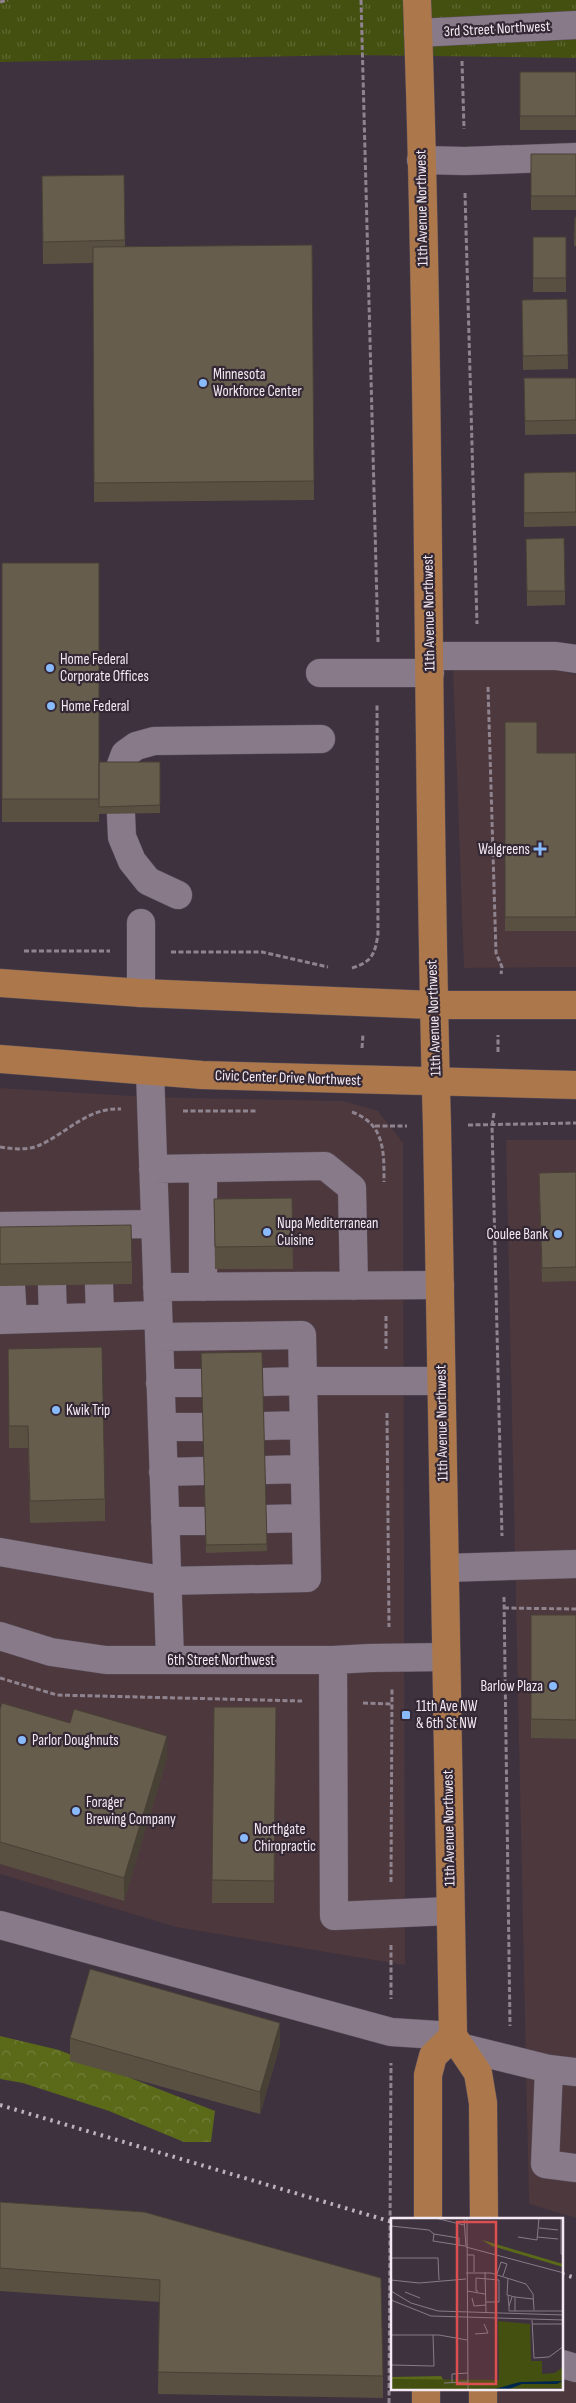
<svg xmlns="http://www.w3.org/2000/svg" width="576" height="2403" viewBox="0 0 576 2403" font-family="'Sofia Sans Condensed',sans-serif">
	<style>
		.commercial { fill: #4c383d }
		.forest { fill: url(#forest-crowns) }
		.park { fill: url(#park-tufts) }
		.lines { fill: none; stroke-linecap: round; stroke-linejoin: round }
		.minor-casing { stroke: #5a4f5a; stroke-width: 29 }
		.major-casing { stroke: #5a4f5a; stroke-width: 29 }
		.path { stroke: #8e838e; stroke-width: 3; stroke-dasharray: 5 2.5; stroke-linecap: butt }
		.minor { stroke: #897a89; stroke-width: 28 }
		.major { stroke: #ac784b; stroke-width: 28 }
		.rail { stroke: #bdb3bd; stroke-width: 4; stroke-dasharray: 2.5 5; stroke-linecap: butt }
		.wall { fill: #595042 }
		.shaded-wall { fill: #484136 }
		.building { fill: #675d4d; stroke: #484136 }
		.poi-dot { fill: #89bafc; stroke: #342834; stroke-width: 2 }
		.labels { text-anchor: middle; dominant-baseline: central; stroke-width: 4.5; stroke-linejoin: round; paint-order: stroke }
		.street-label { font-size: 15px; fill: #f2e9f2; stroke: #342834 }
		.poi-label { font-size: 15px; fill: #f2e9f2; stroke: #342834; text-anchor: start }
		.inset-road { fill: none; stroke: #867b86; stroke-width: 1 }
		.view { fill: #dc4f50; fill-opacity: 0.15; stroke: #dc4f50; stroke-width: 2.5 }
		.inset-edge { fill: none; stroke: #f2e9f2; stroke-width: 2.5 }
	</style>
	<defs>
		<pattern id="forest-crowns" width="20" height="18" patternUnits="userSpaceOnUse" patternTransform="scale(1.25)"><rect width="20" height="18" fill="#5a6a19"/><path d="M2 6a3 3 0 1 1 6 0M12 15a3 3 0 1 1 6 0" fill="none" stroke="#727f3b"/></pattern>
		<pattern id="park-tufts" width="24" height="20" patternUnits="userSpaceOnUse" patternTransform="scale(1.25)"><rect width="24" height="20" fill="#445010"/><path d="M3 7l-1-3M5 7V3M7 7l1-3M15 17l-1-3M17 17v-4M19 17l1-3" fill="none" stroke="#5f6933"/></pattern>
	</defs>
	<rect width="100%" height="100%" fill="#3e323e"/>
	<path class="commercial" d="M453 666H540L576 675V967L464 968Z
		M0 1088 148 1097 343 1101 378 1111 403 1143 405 1965 176 1927 0 1874Z
		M506 1140H576V2218L529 2204Z
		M562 2358 576 2362V2403H497V2389H562Z"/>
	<path class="forest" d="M0 2036 59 2050 215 2111 211 2142H184L109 2111 23 2083 0 2079Z"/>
	<path class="park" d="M0 0H576V58L351 55 0 62Z"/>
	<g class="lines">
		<g class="minor-casing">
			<path id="minor" d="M418 33 576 25
				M421 160 465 161 576 157
				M430 656H556L576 659
				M320 673H430
				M178 895 148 881 132 861 122 837 119 770 125 754 136 746 154 741 321 739
				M141 923V993
				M150 1071 170 1659
				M203 1168V1287
				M153 1169 325 1166 352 1188 354 1286
				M0 1226 155 1224
				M99 1284 100 1317
				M52 1285 53 1318
				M11 1286 13 1319
				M157 1287 440 1285
				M0 1320 158 1315
				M159 1337 302 1335 303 1381H441
				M160 1383H202
				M264 1426 304 1425
				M162 1427H203
				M265 1470 305 1469
				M163 1472 204 1471
				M267 1519 305 1518
				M165 1521H205
				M0 1552 167 1581 307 1578 303 1381 263 1382
				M445 1568 576 1564
				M0 1636 51 1652 106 1660H333L370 1658 446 1657
				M333 1660 334 1916 450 1911
				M0 1925 391 2032 453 2036
				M460 2047 549 2069 576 2072
				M549 2069 545 2164 576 2168
				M562 2364 576 2368"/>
		</g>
		<g class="major-casing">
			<path id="major" d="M417 0C431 375 426 751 437 1126L453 2036 478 2073 483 2103 484 2219
				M0 983 141 993 432 1005H576
				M0 1059 202 1075 576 1085
				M428 2219V2075L433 2056 453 2036
				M426 2389V2403
				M483 2403V2389"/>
		</g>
		<path class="path" d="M361 0 378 642
			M0 2 8 0
			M462 61 464 129
			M465 193 477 624
			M488 687 496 953 502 967 501 974
			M24 951H110
			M171 952H262L328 967
			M352 968C372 962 375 954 378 934L377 705
			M362 1048 363 1034
			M498 1052V1035
			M183 1111H256
			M352 1112C385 1124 384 1152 384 1182
			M494 1113 492 1125 502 1536
			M468 1125 576 1123
			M375 1126H407
			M0 1147C14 1149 29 1151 42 1144 69 1131 89 1107 121 1109
			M386 1316V1349
			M387 1413 389 1627
			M504 1597 510 2026
			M504 1608 576 1609
			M0 1678 57 1695 302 1701
			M363 1703 393 1704
			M391 1882 392 1688
			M391 1945V1999
			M389 2403 391 2063"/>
		<use href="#minor" class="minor"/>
		<use href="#major" class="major"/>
		<path class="rail" d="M0 2105 392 2222
			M562 2274 576 2278"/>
	</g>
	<path class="wall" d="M520 72H576V130H520Z
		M531 154H576V210H531Z
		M42 176 125 240V247L312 245 314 500 94 502 93 263 43 264Z
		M575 217H576V246H574Z
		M533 237H566V292H533Z
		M567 299 568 369 523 370 522 300Z
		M524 378H576V434L525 435Z
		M576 472V526L524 527V473Z
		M526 539 565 591V605L527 606Z
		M2 563 99 762H160V813L99 814V822H2Z
		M505 722 537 753H576V931H505Z
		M576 1172V1281L542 1282 539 1187Z
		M292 1198 293 1269H215L214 1199Z
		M0 1227 132 1262V1284L0 1286Z
		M8 1349 105 1499V1521L30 1523 28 1448H9Z
		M262 1352 267 1551 206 1553 201 1353Z
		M531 1615H576V1739L531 1738Z
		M214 1707H276L274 1903H212Z
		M0 1709 167 1758 124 1901 0 1864Z
		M70 2038 280 2045 260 2114 70 2061Z
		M0 2202 383 2376V2398L158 2394 159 2302 0 2291Z"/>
	<path class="shaded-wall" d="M167 1736V1758L124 1901V1878Z
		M280 2023V2045L260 2114V2092Z"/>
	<path class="building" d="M520 72H576V116H520Z
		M531 154H576V196H531Z
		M124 175 125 240 43 242 42 176Z
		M575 217H576V238H574Z
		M533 237H566V278H533Z
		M312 245 314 481 94 483 93 247Z
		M567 299 568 355 523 356 522 300Z
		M524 378H576V420L525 421Z
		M576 472V512L524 513V473Z
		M564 538 565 591H527L526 539Z
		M2 563H99V799H2Z
		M505 722H537V753H576V917H505Z
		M99 762H160V805L99 807Z
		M576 1172V1267L542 1268 539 1173Z
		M292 1198 293 1246 215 1247 214 1199Z
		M131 1225 132 1262 0 1264V1227Z
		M102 1347 105 1499 30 1501 28 1426H9L8 1349Z
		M262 1352 267 1544 206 1545 201 1353Z
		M531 1615H576V1720L531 1719Z
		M2 1703 70 1723 74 1709 167 1736 124 1878 0 1842V1709Z
		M214 1707H276L274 1881 212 1880Z
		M90 1969 280 2023 260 2092 70 2038Z
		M0 2202 144 2212 381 2278 383 2376 158 2372 160 2280 0 2268Z"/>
	<g class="poi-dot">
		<circle cx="203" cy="383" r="5"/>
		<circle cx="50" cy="668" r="5"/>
		<circle cx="51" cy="706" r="5"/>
		<path d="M537.5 841.5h5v5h5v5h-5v5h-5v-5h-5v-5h5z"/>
		<circle cx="267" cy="1232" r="5"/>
		<circle cx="558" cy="1234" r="5"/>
		<circle cx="56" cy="1410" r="5"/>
		<circle cx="553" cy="1686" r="5"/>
		<rect x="401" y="1710" width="10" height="10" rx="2.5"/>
		<circle cx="22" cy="1740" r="5"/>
		<circle cx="76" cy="1811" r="5"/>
		<circle cx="244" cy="1838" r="5"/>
	</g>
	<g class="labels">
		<g class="street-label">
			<text transform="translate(497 29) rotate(-3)">3rd Street Northwest</text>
			<text transform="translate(422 208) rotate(-91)">11th Avenue Northwest</text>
			<text transform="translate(429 613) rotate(-91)">11th Avenue Northwest</text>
			<text transform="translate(434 1018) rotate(-92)">11th Avenue Northwest</text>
			<text transform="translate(288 1078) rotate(2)">Civic Center Drive Northwest</text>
			<text transform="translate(442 1423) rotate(-91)">11th Avenue Northwest</text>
			<text x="221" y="1660">6th Street Northwest</text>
			<text transform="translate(449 1828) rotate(-91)">11th Avenue Northwest</text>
		</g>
		<g class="poi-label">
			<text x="213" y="374">Minnesota<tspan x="213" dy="17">Workforce Center</tspan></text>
			<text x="60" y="659">Home Federal<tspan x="60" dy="17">Corporate Offices</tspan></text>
			<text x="61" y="706">Home Federal</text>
			<text x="530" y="849" text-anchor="end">Walgreens</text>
			<text x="277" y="1223">Nupa Mediterranean<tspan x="277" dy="17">Cuisine</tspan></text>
			<text x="548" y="1234" text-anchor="end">Coulee Bank</text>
			<text x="66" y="1410">Kwik Trip</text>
			<text x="543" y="1686" text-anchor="end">Barlow Plaza</text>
			<text x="416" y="1706">11th Ave NW<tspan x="416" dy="17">&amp; 6th St NW</tspan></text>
			<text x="32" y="1740">Parlor Doughnuts</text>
			<text x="86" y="1802">Forager<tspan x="86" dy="17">Brewing Company</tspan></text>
			<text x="254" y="1829">Northgate<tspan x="254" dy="17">Chiropractic</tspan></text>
		</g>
	</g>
	<g transform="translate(391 2218)">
		<rect width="172" height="172" fill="#3e323e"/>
		<path d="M91 22 172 46V49L101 28ZM50 158 53 163 0 166V159Z" fill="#5a6a19"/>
		<path d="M107 103 139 106 140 143H151V156L164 155 172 149V170L0 172V161L108 162Z" fill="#445010"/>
		<path d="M172 163 166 166H131L116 172H100L129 164Z" fill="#00264c"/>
		<path class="inset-road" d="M44 0 73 7M73 0 75 29M76 0 77 172M170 0V36L173 37M0 8 38 12 43 16M148 10 167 12M127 19 146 22 148 0M146 19 167 21M68 27V20L43 16 42 23 74 28M75 29 173 55M76 37H83V54M0 40H47L48 62M66 46V27M94 54 95 94M75 55H100L135 66 142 76 143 92M106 56 110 44 116 46 112 58M117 60 116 77 124 79M0 62 28 65 75 61M0 73 20 85 47 93 173 97M76 73 94 76M87 73H85V60L108 62V84H95M14 74 29 80M117 78 118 88 121 79M81 80 83 88 95 87M0 82 40 98 173 102M118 88V93H173M124 93V79L142 81M141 102 143 140 158 139 173 128M141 106H173M84 116 97 115 93 106M0 117H48L76 122M0 147 43 148 42 117M53 165 77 164M61 165V156L77 155"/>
		<path class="view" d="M66 4H105V166H66Z"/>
		<rect width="172" height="172" class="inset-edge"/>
	</g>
</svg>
